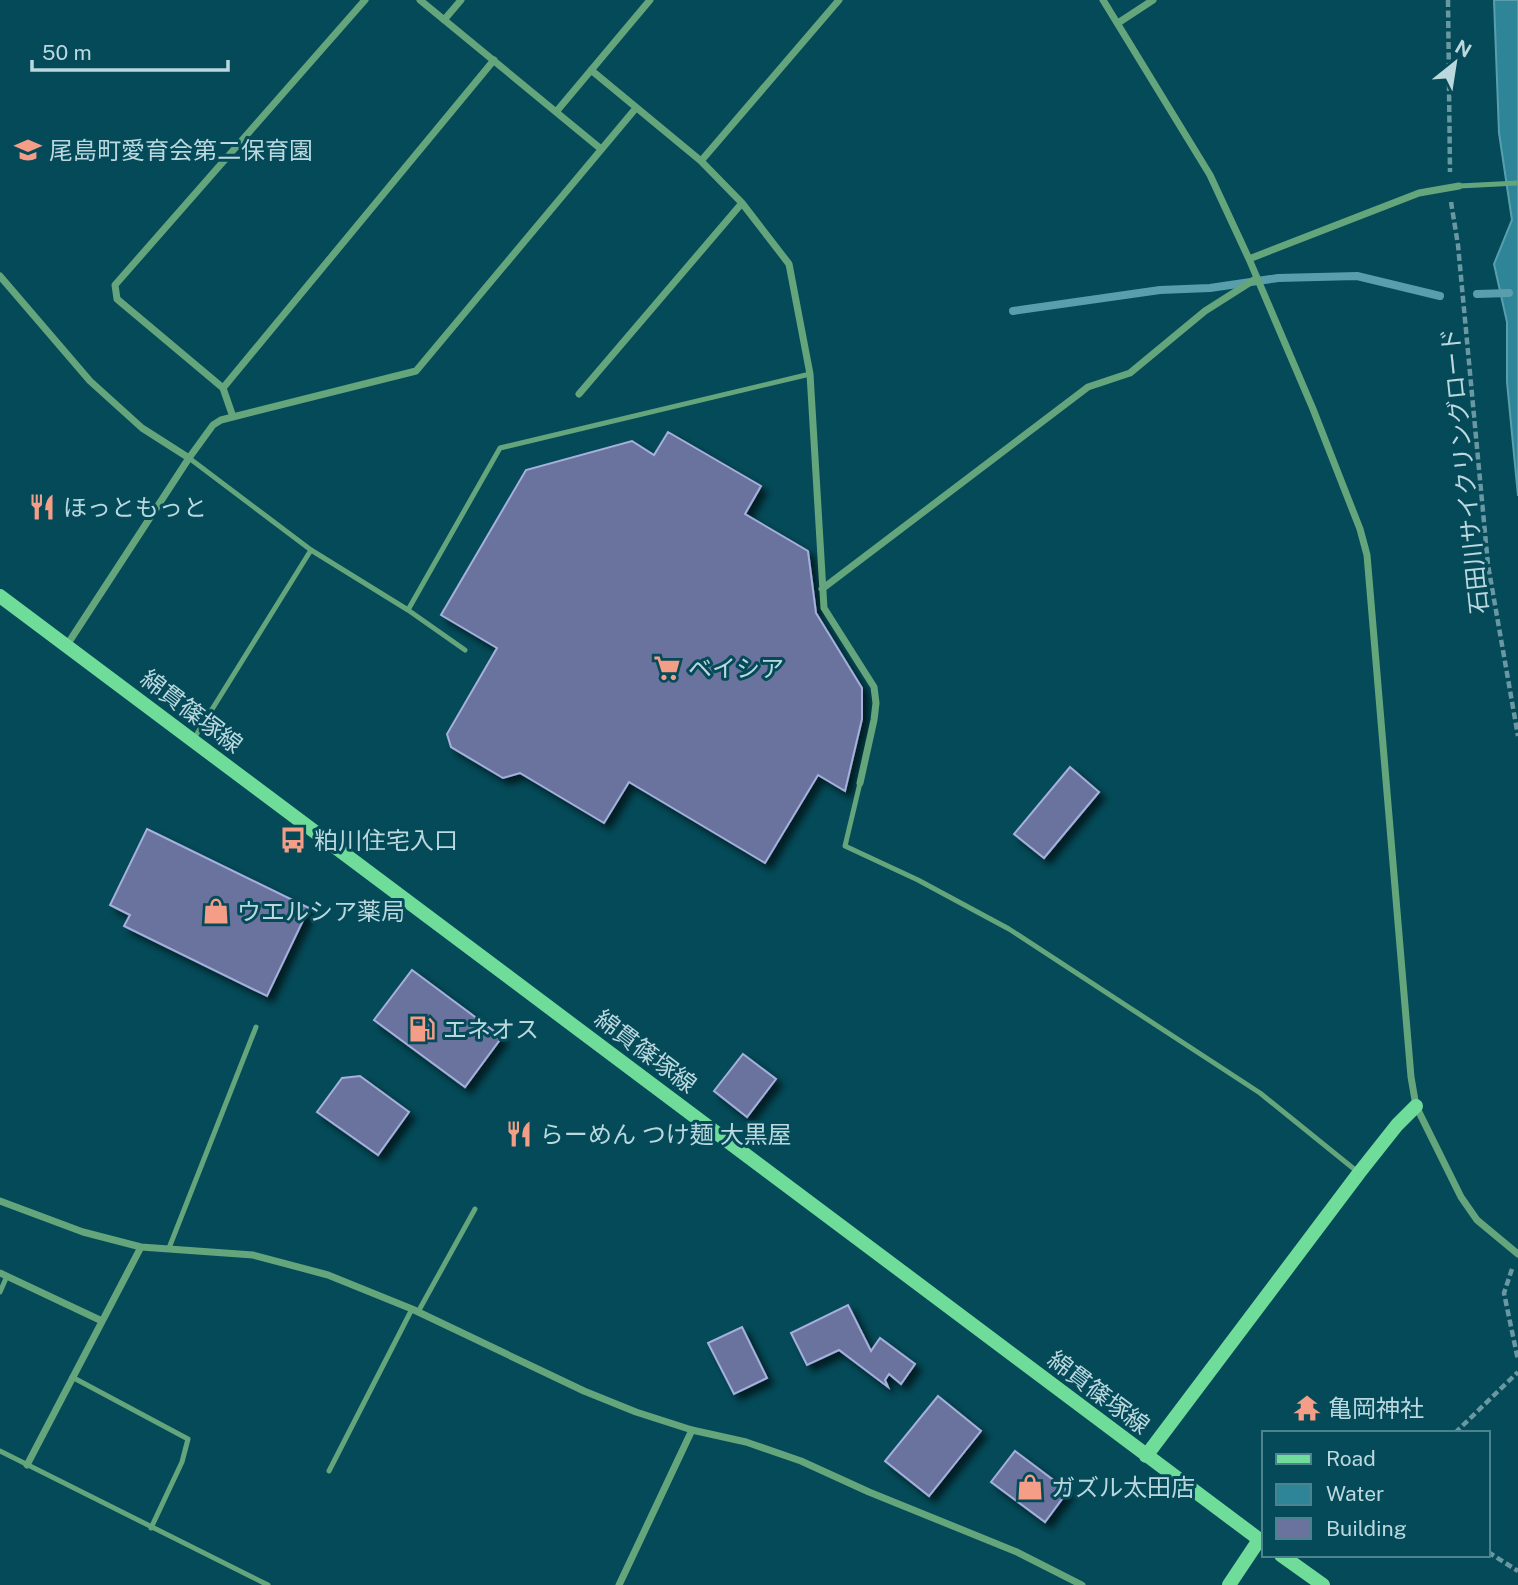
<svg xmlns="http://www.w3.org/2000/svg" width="1518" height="1585" viewBox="0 0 1518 1585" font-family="'Public Sans','Noto Sans JP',sans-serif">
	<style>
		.water { fill: #2e8598; stroke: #589ead; stroke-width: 2 }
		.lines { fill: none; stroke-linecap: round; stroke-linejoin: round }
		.stream { stroke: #589ead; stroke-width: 8 }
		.building { fill: #6a739d; stroke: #a6b0dd; stroke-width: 2; filter: url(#shadow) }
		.path { stroke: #6998a2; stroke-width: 4.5; stroke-dasharray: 7 3.5; stroke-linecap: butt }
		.lane { stroke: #64a57b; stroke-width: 5 }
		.street { stroke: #64a57b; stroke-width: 7 }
		.secondary { stroke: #70dc9a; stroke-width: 14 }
		.labels { text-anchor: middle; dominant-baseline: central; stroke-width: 6; stroke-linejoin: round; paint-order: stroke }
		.poi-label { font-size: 24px; fill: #bbd8df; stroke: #044a58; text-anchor: start }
		.street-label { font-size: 24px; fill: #bbd8df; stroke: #044a58 }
	</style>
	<defs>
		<filter id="shadow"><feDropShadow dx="6" dy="6" stdDeviation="3.5" flood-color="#0009"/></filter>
	</defs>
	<rect width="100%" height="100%" fill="#044a58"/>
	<path class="water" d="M1494 0H1518V496L1507 382V322L1494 264 1512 220 1499 133Z"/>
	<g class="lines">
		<path class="stream" d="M1477 294 1509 293
			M1013 311 1160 290 1210 288 1278 278 1357 276 1440 296"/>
	</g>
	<path class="building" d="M668 432 761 486 745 514 808 551 816 613 862 688V719L845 791 818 775 765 863 629 782 604 823 520 773 503 778 451 747 447 734 497 648 441 615 526 470 632 441 654 455Z
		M1070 767 1099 792 1044 858 1014 834Z
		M147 829 309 908 267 996 124 926 130 915 110 905Z
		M412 970 502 1037 465 1087 374 1020Z
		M743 1054 776 1079 747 1117 714 1091Z
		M360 1076 409 1112 378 1155 317 1112 342 1078Z
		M848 1305 871 1351 880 1338 915 1364 901 1384 889 1374 885 1380 888 1387 839 1350 807 1365 791 1333Z
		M742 1327 767 1378 734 1394 708 1343Z
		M938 1396 981 1431 929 1496 885 1461Z
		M1015 1451 1068 1491 1045 1522 991 1482Z"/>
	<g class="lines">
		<path class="path" d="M1448 0 1450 172
			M1451 202 1458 245 1488 565 1518 736
			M1512 1269 1504 1293 1518 1360
			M1455 1433 1518 1372
			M1488 1552 1518 1571"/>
		<path class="lane" d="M1459 186 1518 183
			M189 458 311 550 408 610 465 650
			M408 610 500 448 810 374
			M193 740 311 550
			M860 783 845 846 918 880 1009 929 1260 1093 1359 1173
			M169 1248 256 1027
			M0 1292 7 1276
			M418 1312 475 1209
			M72 1377 188 1439 182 1462 151 1528
			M0 1451 268 1585
			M329 1471 412 1309"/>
		<path class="street" d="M420 0 601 149
			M1103 0 1210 175 1249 259 1313 409 1360 529 1367 555 1411 1077 1416 1106 1461 1197 1477 1220 1518 1254
			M444 20 461 0
			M1118 23 1153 0
			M591 70 701 161 742 203 789 264 810 374 824 608 874 687 876 703 874 720 860 783
			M556 112 650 0
			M701 161 839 0
			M1249 259 1419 193 1459 186
			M0 276 90 381 142 428 189 458
			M223 388 494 60
			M579 394 742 203
			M233 417 223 388 117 299 115 285 365 0
			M822 589 1088 387 1130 373 1205 311 1257 278
			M67 645 189 458 213 425 221 420 416 371 636 108
			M0 1201 83 1232 141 1247 253 1255 328 1275 412 1309 584 1391 636 1412 692 1430 746 1442 801 1461 869 1492 1017 1552 1082 1585
			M0 1273 102 1321
			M27 1465 141 1247
			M619 1585 692 1430"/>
		<path class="secondary" d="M0 596 1264 1543
			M1146 1456 1359 1173 1397 1125 1416 1106
			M1281 1555 1323 1585
			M1229 1585 1259 1540"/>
	</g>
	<defs>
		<g id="school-bare" transform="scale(2.1)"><path d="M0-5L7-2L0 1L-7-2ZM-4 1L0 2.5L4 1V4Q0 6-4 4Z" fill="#f49e88" stroke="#044a58" stroke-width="2.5" paint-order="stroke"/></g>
		<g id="restaurant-bare" transform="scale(2.1)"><path d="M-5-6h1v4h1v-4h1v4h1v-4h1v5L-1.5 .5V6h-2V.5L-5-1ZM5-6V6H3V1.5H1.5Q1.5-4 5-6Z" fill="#f49e88" stroke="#044a58" stroke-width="2.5" paint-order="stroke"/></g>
		<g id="supermarket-bare" transform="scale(2.1)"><path d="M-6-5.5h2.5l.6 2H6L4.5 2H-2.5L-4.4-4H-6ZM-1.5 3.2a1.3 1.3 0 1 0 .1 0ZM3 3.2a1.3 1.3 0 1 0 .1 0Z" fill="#f49e88" stroke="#044a58" stroke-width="2.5" paint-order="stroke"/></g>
		<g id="bus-bare" transform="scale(2.1)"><path d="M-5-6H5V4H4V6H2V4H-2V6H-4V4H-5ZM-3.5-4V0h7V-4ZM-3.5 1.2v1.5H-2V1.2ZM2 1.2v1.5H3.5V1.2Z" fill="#f49e88" stroke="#044a58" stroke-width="2.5" paint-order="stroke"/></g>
		<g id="shop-bare" transform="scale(2.1)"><path d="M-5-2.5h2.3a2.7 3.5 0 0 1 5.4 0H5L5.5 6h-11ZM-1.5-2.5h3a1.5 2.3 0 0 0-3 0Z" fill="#f49e88" stroke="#044a58" stroke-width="2.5" paint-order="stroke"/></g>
		<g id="fuel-bare" transform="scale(2.1)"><path d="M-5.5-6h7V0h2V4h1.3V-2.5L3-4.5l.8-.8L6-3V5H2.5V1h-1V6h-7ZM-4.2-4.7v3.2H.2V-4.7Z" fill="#f49e88" stroke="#044a58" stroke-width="2.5" paint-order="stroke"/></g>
		<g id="temple-bare" transform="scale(2.1)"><path d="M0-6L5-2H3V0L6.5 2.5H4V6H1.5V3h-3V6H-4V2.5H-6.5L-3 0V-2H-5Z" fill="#f49e88" stroke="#044a58" stroke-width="2.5" paint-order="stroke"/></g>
	</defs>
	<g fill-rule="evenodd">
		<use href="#school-bare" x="28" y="150"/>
		<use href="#restaurant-bare" x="42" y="507"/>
		<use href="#supermarket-bare" x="667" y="668"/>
		<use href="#bus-bare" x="293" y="840"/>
		<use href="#shop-bare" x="216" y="911"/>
		<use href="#fuel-bare" x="422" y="1029"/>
		<use href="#restaurant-bare" x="519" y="1134"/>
		<use href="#temple-bare" x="1307" y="1408"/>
		<use href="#shop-bare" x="1030" y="1487"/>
	</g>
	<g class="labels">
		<g class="poi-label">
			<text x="49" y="150">尾島町愛育会第二保育園</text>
			<text x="63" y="507">ほっともっと</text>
			<text x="688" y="668">ベイシア</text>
			<text x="314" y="840">粕川住宅入口</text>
			<text x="237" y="911">ウエルシア薬局</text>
			<text x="443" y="1029">エネオス</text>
			<text x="540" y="1134">らーめん つけ麺 大黒屋</text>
			<text x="1328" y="1408">亀岡神社</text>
			<text x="1051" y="1487">ガズル太田店</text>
		</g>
		<g class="street-label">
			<text transform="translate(1464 471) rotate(-96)">石田川サイクリングロード</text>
			<text transform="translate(192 711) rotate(37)">綿貫篠塚線</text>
			<text transform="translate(646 1051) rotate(37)">綿貫篠塚線</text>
			<text transform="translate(1099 1392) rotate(37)">綿貫篠塚線</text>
		</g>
	</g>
	<rect x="1262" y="1431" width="228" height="126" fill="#044a58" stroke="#4d838e" stroke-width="2"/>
	<rect x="1276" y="1454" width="35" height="10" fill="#70dc9a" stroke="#4d838e" stroke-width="2"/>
	<text x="1326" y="1466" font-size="21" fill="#bbd8df">Road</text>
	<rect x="1276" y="1484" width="35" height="21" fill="#2e8598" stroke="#4d838e" stroke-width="2"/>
	<text x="1326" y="1501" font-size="21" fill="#bbd8df">Water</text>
	<rect x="1276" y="1518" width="35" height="21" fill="#6a739d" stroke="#4d838e" stroke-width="2"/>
	<text x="1326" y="1536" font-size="21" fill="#bbd8df">Building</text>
	<g transform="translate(1455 63) rotate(30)" stroke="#044a58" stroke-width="5" paint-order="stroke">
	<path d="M0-5L12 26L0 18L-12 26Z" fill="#bbd8df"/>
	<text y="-10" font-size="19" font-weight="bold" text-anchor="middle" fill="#bbd8df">N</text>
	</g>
	<path d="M32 60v10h196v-10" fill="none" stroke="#bbd8df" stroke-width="3.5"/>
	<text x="42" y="60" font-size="21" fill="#bbd8df" stroke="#044a58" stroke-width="5" paint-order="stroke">50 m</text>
</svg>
